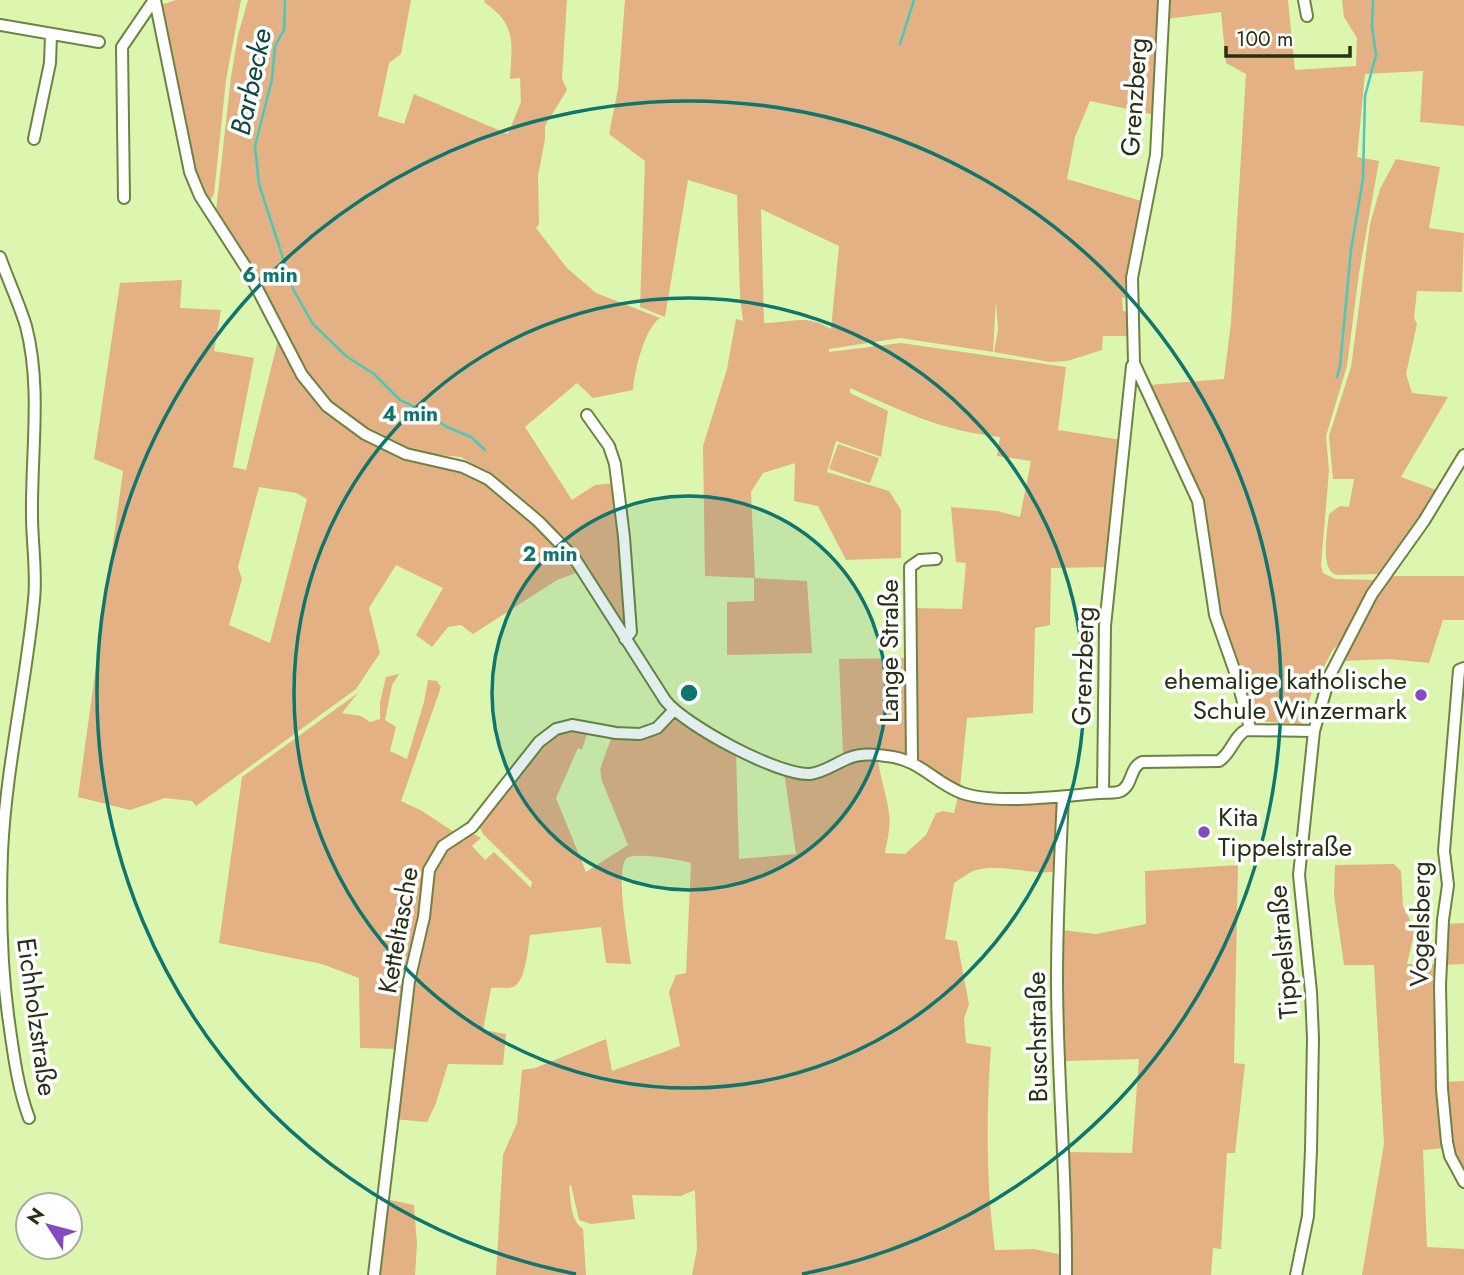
<svg xmlns="http://www.w3.org/2000/svg" width="1464" height="1275" viewBox="0 0 1464 1275" font-family="Jost,sans-serif">
	<style>
		.green { fill: #e3b183; fill-rule: evenodd }
		.lines { fill: none; stroke-linecap: round; stroke-linejoin: round }
		.stream { stroke: #4ac8ba; stroke-width: 2.5 }
		.minor-casing { stroke: #6d8441; stroke-width: 14 }
		.minor { stroke: #fff; stroke-width: 10 }
		.ring { fill: none; stroke: #0f766e; stroke-width: 3.5 }
		.poi-dot { fill: #864ac0; stroke: #fff; stroke-width: 2.5 }
		.labels { text-anchor: middle; dominant-baseline: central; stroke-width: 7; stroke-linejoin: round; paint-order: stroke }
		.street-label { font-size: 26px; fill: #273115; stroke: #fff }
		.poi-label { font-size: 26px; fill: #273115; stroke: #fff; text-anchor: end }
		.water-label { font-size: 28px; font-style: italic; fill: #0f4741; stroke: #fff }
		.centre { fill: #0f766e; stroke: #fff; stroke-width: 3.5 }
		.ring-label { font-size: 21px; text-anchor: middle; font-weight: bold; fill: #0f766e; stroke: #fff; stroke-width: 7; stroke-linejoin: round; paint-order: stroke }
	</style>
	<rect width="100%" height="100%" fill="#dcf6af"/>
	<path class="green" d="M176 0H241L226 80 214 194 210 201 200 184 193 164 161 5Z
		M248 0H411L401 54 389 63 378 116 404 124 414 94 508 134 521 102 520 78 510 79C512 42 517 25 484 2L485 0H567L562 79 567 90 545 126V139L538 176 539 224 536 228 567 268 596 293 660 318C645 327 634 372 633 390L593 398 577 383 525 427 572 500 595 485 616 483 628 624 621 623 569 542 502 482 461 457 410 452 371 432 339 410 322 393 292 347 237 241 216 211 231 77 238 35Z
		M625 0H1161L1155 115 1090 101 1075 137 1067 179 1145 202 1129 297 1122 298 1123 311 1130 312 1131 336H1103L1102 350 1067 361 1050 362 994 352 998 330 996 301 993 352 900 338 829 349V352L901 343 1066 367 1058 430 1122 440 1108 567 1051 568 1050 625 1035 628 1033 713 967 718 960 788 953 785 914 757 912 608 962 609 966 563 956 562 951 507 997 511 1020 517 1031 461 997 456 1000 437C942 431 902 411 850 388V393L888 411 881 457 836 441 827 472 889 491 901 510V558L846 560 818 506 794 501 795 463 763 473 751 492 755 578 807 581 812 653 727 655V602L754 601V578L705 576 703 446 727 369 736 319 743 321 740 296 737 195 688 180 665 317 640 307 645 161 609 134 618 89ZM761 209 839 246 831 329C805 313 792 323 764 323Z
		M1167 0H1288L1295 70 1356 66 1357 38 1344 17 1342 0H1464V126L1420 122 1423 71 1365 74 1357 157 1379 161 1359 273 1347 366 1326 436 1329 471 1321 565 1323 573 1335 579 1377 580 1346 636 1332 651 1321 673H1319L1307 706 1314 707 1309 717 1301 724 1255 721 1221 624 1211 569 1203 501 1196 481 1149 385 1224 379 1231 322 1246 74 1226 63 1221 12 1167 19Z
		M1396 159 1440 167 1429 228 1464 233 1462 292 1417 291 1414 318 1417 324 1406 374 1412 393 1448 397 1401 477 1439 491 1380 574 1336 575C1319 569 1328 529 1329 514L1340 506 1349 507 1354 479H1333L1329 436 1351 367 1370 224 1380 189Z
		M182 280 180 308 221 310 214 351 254 358 233 467 246 470 278 340 310 394 335 416 362 437 462 470 504 495 564 549 579 572 557 580 473 634 461 625 448 627 432 647 416 635 443 588 396 565 369 608 380 653 356 689 196 806 192 801 165 798 130 810 78 797 123 471 94 459 120 283ZM259 487 296 493 307 499 270 643 229 625 242 579 238 567Z
		M838 444 879 458 870 483 829 469Z
		M1388 576H1464V620H1443L1429 663 1390 659 1342 661Z
		M908 658V755L879 750 843 755 839 659Z
		M399 674 392 685 385 720 396 727 390 751 407 759 424 702 428 680 437 681 441 687 401 801 422 811 457 834 426 872 398 1049 360 1048 359 978 322 964 219 943 242 777 358 693 342 713 361 716 370 722 380 719V702L386 677Z
		M679 717 736 752 739 859 796 854 784 772 799 776 847 762 878 759C880 778 887 795 889 814 891 828 887 840 885 853L905 854 926 835 936 813 943 811 954 813 958 797 1058 800V871C1030 877 1001 861 973 871 967 874 960 879 954 883L945 939 957 941 969 1004 964 1019 966 1043 991 1047C986 1114 986 1183 995 1250L1034 1249 1063 1255V1275H692L697 1249 695 1190 681 1196 632 1195 635 1219 591 1224 579 1220 571 1185 569 1186C571 1201 570 1220 583 1229L586 1275H496L503 1155 517 1123 522 1070 535 1068 606 1039 612 1071 680 1046 669 992 676 975 686 973 691 863C681 860 636 852 627 858 614 867 629 947 631 964L606 963 601 927 530 935C528 947 526 982 513 987 507 989 497 987 491 988L483 1030 506 1034 503 1065 448 1064 436 1103 427 1122 394 1119 427 892 440 851 469 831 481 838 472 846 485 860 494 852 531 888 532 882 484 835 478 825 546 741 569 728 588 731 582 750 578 748 556 798 586 872 628 845 602 781 600 769 612 736 627 738Z
		M1394 864 1401 871 1403 906 1415 930 1407 964H1438L1445 1148 1423 1150 1427 1247 1464 1249V1275H1362L1384 1144 1374 965H1344L1334 895 1335 865Z
		M1238 865 1234 1063 1245 1064 1235 1153H1227L1221 1249 1213 1248 1211 1275H1069L1072 1209 1068 1152 1132 1153 1139 1059 1063 1061 1061 930 1096 934 1146 924 1145 871Z
		M1464 923V964L1443 965 1445 924Z
		M1464 1081V1177L1454 1158 1444 1082Z
		M385 1199 414 1205 417 1245 415 1275H376Z"/>
	<g class="lines">
		<path class="stream" d="M285 0 284 30 275 46 272 79 255 146 259 184 293 289 313 324 346 356 374 374 400 400 417 408 447 427 471 437 485 450
			M900 44 914 0
			M1337 377 1340 366 1351 250 1363 179 1365 96 1376 55 1372 27 1373 0"/>
		<g class="minor-casing">
			<path id="minor" d="M155 0 190 172 200 196 247 269 302 375 327 406 365 434 406 454 463 467 488 479 538 521 575 559 665 700C684 725 779 776 810 774 825 772 836 763 849 758 861 753 874 754 886 756 920 759 933 782 962 793 996 805 1063 796 1099 793 1106 792 1115 794 1121 791 1133 785 1129 768 1142 762L1219 761C1232 753 1233 737 1246 730L1314 731
				M1164 0 1156 155 1132 278 1134 363 1198 501 1215 615 1235 672 1250 728
				M1304 0 1307 16
				M0 25 99 42
				M34 139 50 63 51 35
				M124 198 122 47 154 0
				M0 257C8 280 19 303 26 326 42 388 31 453 32 516 32 543 37 573 34 600 26 684 6 767 2 852 0 906 1 961 8 1015 13 1050 17 1086 29 1118
				M587 415 609 446 615 464 624 537 631 632 625 639
				M1464 668 1459 670 1444 851 1448 885 1443 920 1440 985 1442 1089 1447 1142 1450 1156 1464 1182
				M912 761 910 567 920 560 936 559
				M1103 793 1105 626 1132 366 1134 363
				M1063 797C1060 857 1057 918 1057 978 1057 1077 1067 1176 1066 1275
				M374 1275 409 981 424 917 429 870 443 846 472 827 539 742 556 729 572 725 616 733 640 734 657 728 674 710
				M1296 1275 1308 1216 1311 1150 1313 1038 1311 992 1299 875 1314 731 1330 675 1372 594 1424 521 1464 455"/>
		</g>
		<use href="#minor" class="minor"/>
	</g>
	<circle cx="689" cy="693" r="197" fill="#0f766e" fill-opacity=".12"/>
	<g class="ring">
		<circle cx="689" cy="693" r="197"/>
		<circle cx="689" cy="693" r="395"/>
		<path d="M576 1274A592 592 0 1 1 802 1274"/>
	</g>
	<g class="poi-dot">
		<circle cx="1421" cy="695" r="7"/>
		<circle cx="1204" cy="832" r="7"/>
	</g>
	<g class="labels">
		<g class="street-label">
			<text transform="translate(1134 97) rotate(-86)">Grenzberg</text>
			<text transform="translate(889 651) rotate(-90)">Lange Straße</text>
			<text transform="translate(1083 666) rotate(-88)">Grenzberg</text>
			<text transform="translate(1420 924) rotate(-89)">Vogelsberg</text>
			<text transform="translate(398 930) rotate(-80)">Ketteltasche</text>
			<text transform="translate(1283 952) rotate(-95)">Tippelstraße</text>
			<text transform="translate(37 1017) rotate(82)">Eichholzstraße</text>
			<text transform="translate(1037 1037) rotate(-91)">Buschstraße</text>
		</g>
		<g class="poi-label">
			<text x="1407" y="680">ehemalige katholische<tspan x="1407" dy="30">Schule Winzermark</tspan></text>
			<text x="1218" y="817" text-anchor="start">Kita<tspan x="1218" dy="30">Tippelstraße</tspan></text>
		</g>
		<g class="water-label">
			<text transform="translate(251 82) rotate(-78)">Barbecke</text>
		</g>
	</g>
	<circle cx="689" cy="693" r="10" class="centre"/>
	<g class="ring-label">
		<text x="270" y="282">6 min</text>
		<text x="410" y="421">4 min</text>
		<text x="550" y="561">2 min</text>
	</g>
	<g transform="translate(49 1226) rotate(306)"><circle r="33" fill="#ffffff" stroke="#a9ada1" stroke-width="2"/>
	<path d="M0-5L12 26L0 18L-12 26Z" fill="#864ac0"/>
	<text y="-10" font-size="19" font-weight="bold" text-anchor="middle" fill="#273115">N</text>
	</g>
	<path d="M1226 46v10h124v-10" fill="none" stroke="#273115" stroke-width="3.5"/>
	<text x="1236" y="46" font-size="21" fill="#273115" stroke="#ffffff" stroke-width="5" paint-order="stroke">100 m</text>
</svg>
